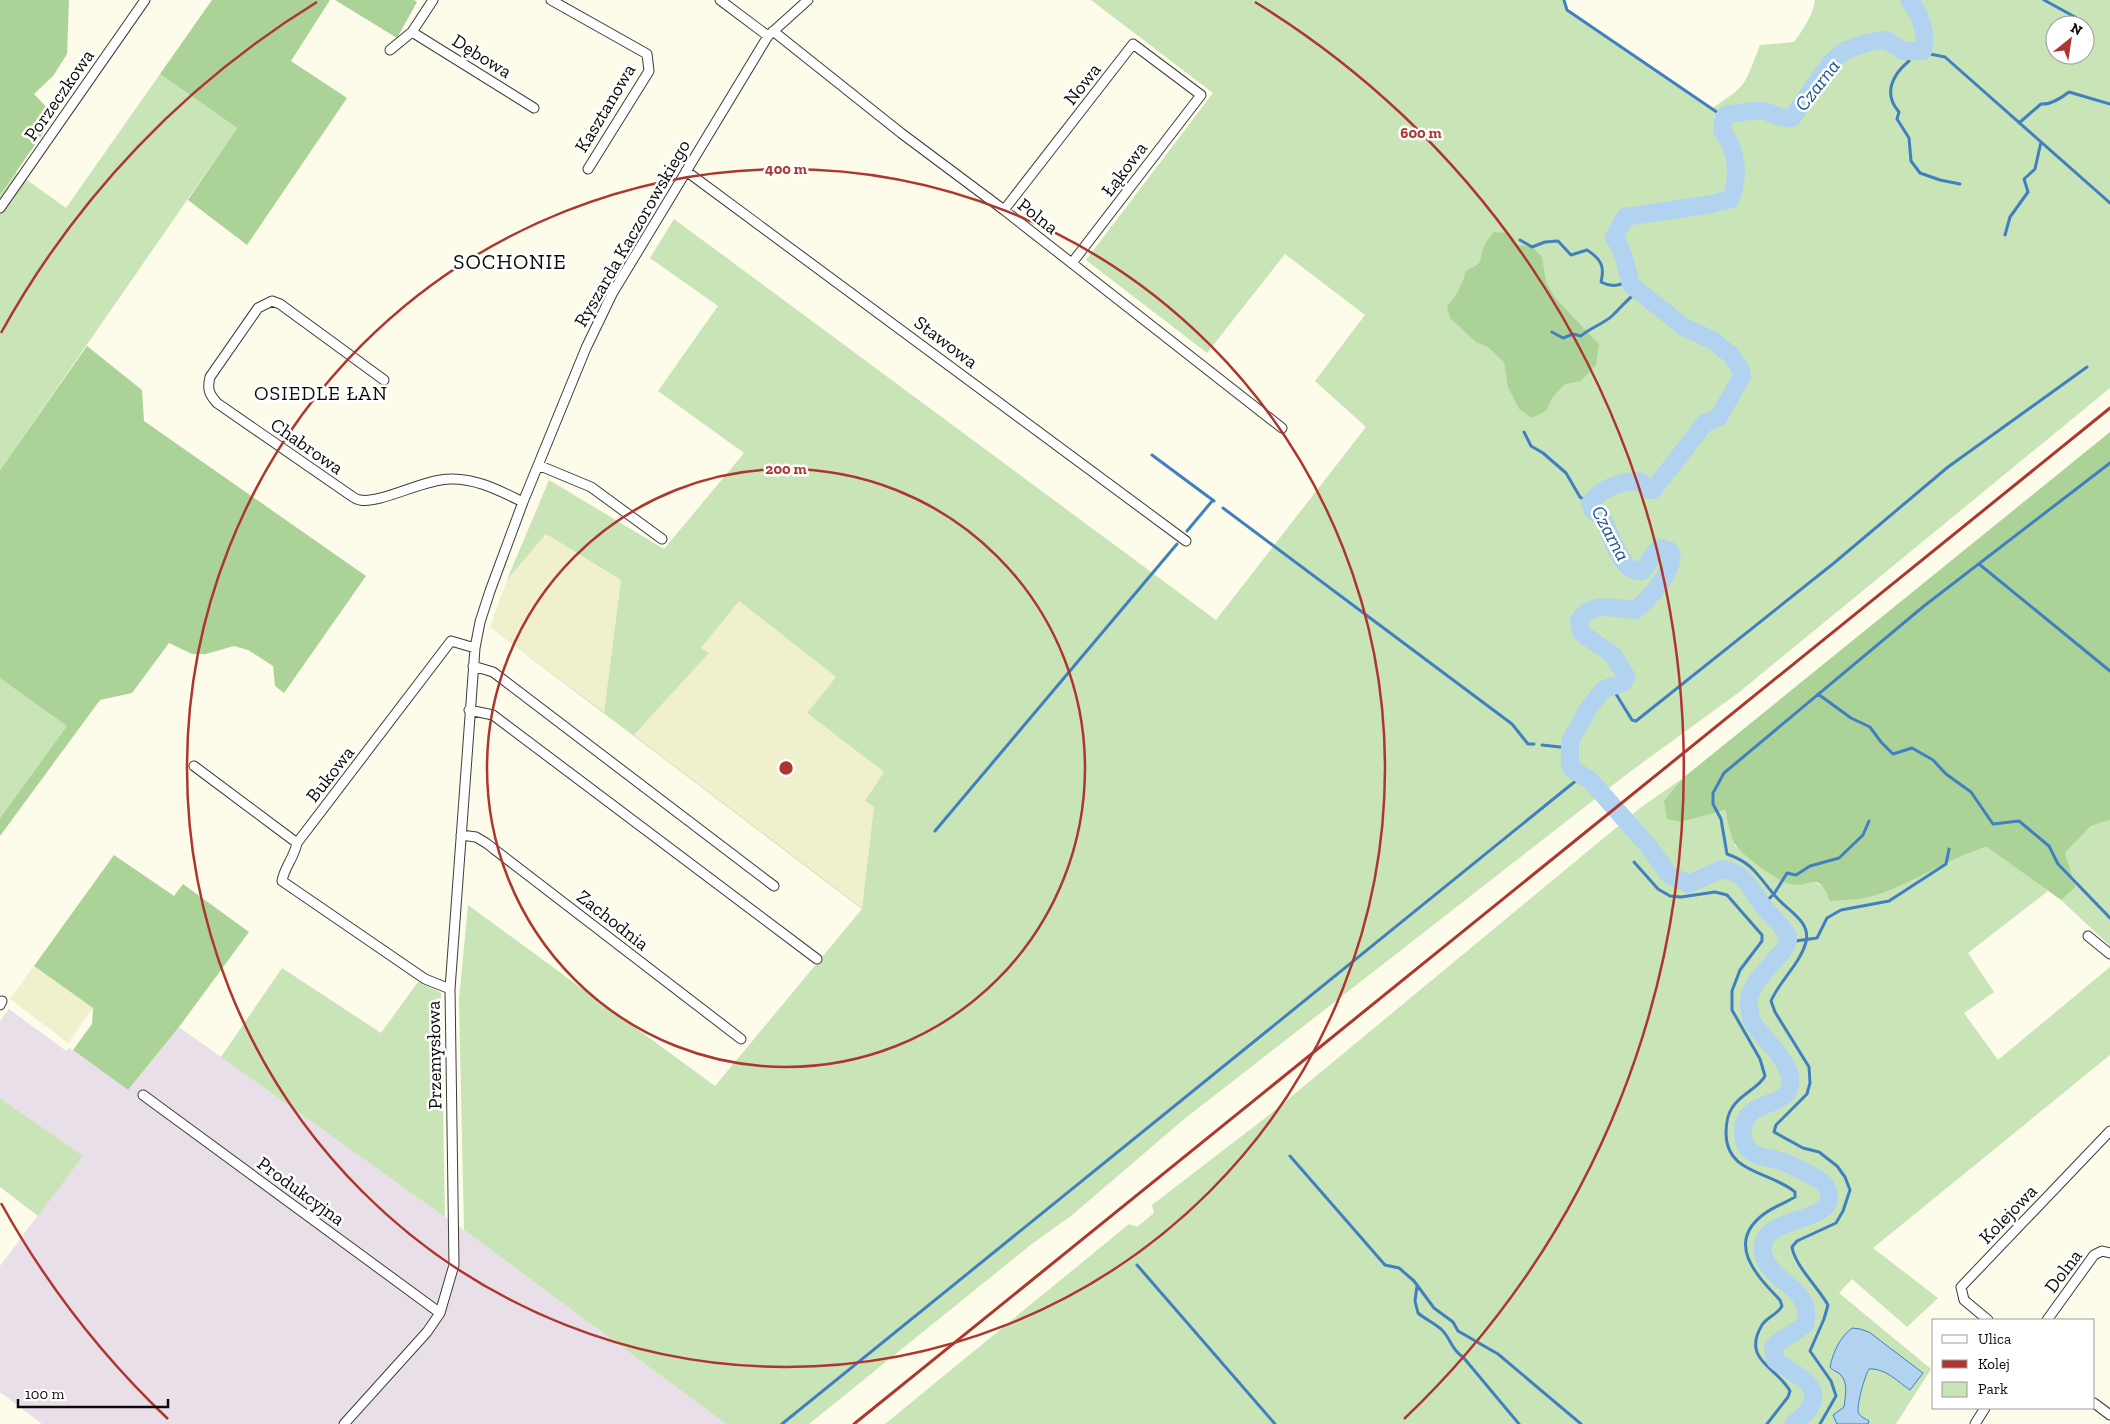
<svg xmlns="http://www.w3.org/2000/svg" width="2110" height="1424" viewBox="0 0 2110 1424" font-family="'Zilla Slab',serif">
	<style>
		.industrial { fill: #e9dfe9 }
		.farmland { fill: #f0f0cc }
		.green { fill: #c9e4b7; fill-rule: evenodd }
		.forest { fill: #acd397 }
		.water { fill: #b2d3f0; stroke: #4080c1 }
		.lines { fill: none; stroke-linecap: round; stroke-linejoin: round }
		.stream { stroke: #4080c1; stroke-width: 3 }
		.river { stroke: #b2d3f0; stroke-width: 18 }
		.minor-casing { stroke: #3d3d3d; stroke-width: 11 }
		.minor { stroke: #fff; stroke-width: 9 }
		.rail { stroke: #ad362f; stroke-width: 3 }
		.ring { fill: none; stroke: #ad362f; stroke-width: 2.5 }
		.labels { text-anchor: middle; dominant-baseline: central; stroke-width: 5; stroke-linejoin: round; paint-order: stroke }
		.street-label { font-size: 19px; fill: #0a0a0a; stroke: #fff }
		.water-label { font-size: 20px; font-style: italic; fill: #205390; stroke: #fff }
		.neighbourhood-label { font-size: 20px; letter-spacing: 1px; fill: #0a0a0a; stroke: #fff }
		.quarter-label { font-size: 21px; letter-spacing: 1px; fill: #0a0a0a; stroke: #fff }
		.centre { fill: #ad362f; stroke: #fff; stroke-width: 2.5 }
		.ring-label { font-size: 15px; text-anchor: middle; font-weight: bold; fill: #ad362f; stroke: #fff; stroke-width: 5; stroke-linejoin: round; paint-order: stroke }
	</style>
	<rect width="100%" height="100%" fill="#fdfbe9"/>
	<path class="industrial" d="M9 1009 66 1051 69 1048 73 1050 128 1090 179 1027 464 1230 726 1424H42L0 1392V1266L82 1156 0 1098V1021Z"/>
	<path class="farmland" d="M546 534 621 580 604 712 490 627 507 580Z
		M739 601 836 677 807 713 884 772 865 801 874 807 862 909 634 735 709 653 701 648Z
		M34 966 93 1008 68 1043 10 999Z"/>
	<path class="green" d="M1091 0H1564L1567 10 1712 109C1722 100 1737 94 1745 81 1751 70 1755 57 1760 45L1794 42C1803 30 1813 15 1815 0H2110V388L1738 693 1631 771 1183 1120 1071 1216 1033 1243 809 1424H726L464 1230 459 999 468 905 715 1086 862 909 490 627 604 712 621 580 546 534 507 580 549 480 664 549 744 453 658 391 718 306 650 258 674 219 1216 620 1366 427 1315 381 1365 315 1285 254 1207 353 1086 260 1213 93ZM2055 25H2085V55H2055ZM739 601 836 677 807 713 884 772 865 801 874 807 862 908 634 735 709 653 701 648Z
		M160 74 237 128 0 470V195L16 172 66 208Z
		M0 678 68 725 0 818Z
		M1683 778 1665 801 1682 822 1725 810 1735 846 1773 876 1791 884 1813 881 1825 888 1896 887 1969 852 1988 847 2048 891 1968 953 1994 992 1964 1013 1998 1060 2110 967V1055L1873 1248 1938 1298 1907 1327 1852 1279 1839 1293 1931 1369 1896 1424H885L1129 1224 1137 1227 1154 1213 1152 1205 1269 1115 1640 808Z
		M2110 820V946L2061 900 2076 887 2065 853 2091 826Z
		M282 968 381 1033 418 982 441 993 445 1217 221 1057Z
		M0 1098 83 1156 38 1216 0 1187Z"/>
	<path class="forest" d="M0 0H69L67 54 53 76 34 94 55 116 0 195Z
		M212 0H330L291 61 347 98 247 245 188 200 237 128 160 74Z
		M335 0H414L417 2 397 38Z
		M1494 232 1506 233 1518 245 1532 247 1542 257 1546 282 1556 299 1599 344 1596 365 1581 381 1565 384 1552 398 1547 410 1532 418 1519 409 1508 387 1504 362 1488 347 1476 342 1450 318 1447 306C1457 296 1462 285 1466 271 1485 262 1478 263 1484 246 1486 241 1491 236 1494 232Z
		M87 346 142 390 144 421 366 576 284 693 275 686 273 666 248 650 234 646 206 654H192L169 643 132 693 100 700 0 836V818L67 726 0 678V470Z
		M2110 432V820L2091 826 2065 853 2076 887 2061 900 1987 847C1946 858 1911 886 1869 897 1857 900 1843 900 1830 901 1818 869 1811 888 1791 884 1778 882 1745 857 1737 847 1730 839 1728 820 1725 810L1682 822 1667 819 1664 801 1683 778Z
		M114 855 174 896 183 884 249 932 179 1027 128 1090 73 1050 92 1024 93 1008 34 966Z"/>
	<path class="water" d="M1852 1328 1860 1329 1869 1332 1923 1373 1910 1390C1897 1381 1885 1368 1869 1369 1865 1375 1855 1409 1859 1414 1861 1417 1866 1419 1869 1421L1868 1424H1837L1833 1415 1844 1407C1845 1397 1849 1383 1840 1374 1836 1371 1833 1371 1830 1367 1833 1352 1840 1337 1852 1328Z"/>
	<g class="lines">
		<path class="stream" d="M1564 0 1567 10 1724 117
			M2044 0 2075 17
			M1906 52 1909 61C1892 75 1883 94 1899 112L1897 119 1909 138 1911 161 1920 173 1940 180 1960 184
			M1920 52 1945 57 2110 203
			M2019 123 2041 104C2051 105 2061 98 2069 92L2110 104
			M2005 235 2010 217 2028 192 2024 179 2035 169 2041 142
			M1520 240 1532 247 1545 242 1558 241 1571 255 1587 250C1601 259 1605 266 1601 282 1612 288 1620 285 1630 281
			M1552 332 1563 338 1573 334 1581 336C1590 328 1603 324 1612 316 1621 307 1629 298 1639 290
			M1524 432 1531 446 1543 453 1566 473 1580 497 1590 503
			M1152 455 1214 501
			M1223 508 1512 724 1528 744H1534
			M1187 531 1213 500
			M1979 564 2110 671
			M1611 686 1632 720 1636 721 1834 563 1948 467 2087 367
			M1818 694 1851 718 1870 727 1881 742 1893 754 1912 748 1933 760 1946 774 1971 792 1993 824 2019 821 2049 846 2058 864 2110 918
			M1542 745 1569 748
			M935 831 1177 544
			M1634 862 1658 889 1670 896 1681 897 1715 892 1727 895 1762 935V941L1740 970 1732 991V1010L1760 1059 1765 1076C1758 1089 1740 1094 1732 1108 1727 1115 1726 1125 1726 1134 1727 1174 1770 1171 1795 1192V1197C1785 1203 1773 1207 1764 1214 1725 1243 1756 1275 1780 1300L1782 1306C1777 1315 1767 1317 1762 1325 1741 1360 1777 1367 1790 1391L1788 1397 1767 1424
			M1762 905 1774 894 1787 873 1796 875 1810 866 1839 858 1863 835 1869 821
			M1788 942 1817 938 1827 918 1841 910 1889 901 1946 864 1949 849
			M1290 1156 1385 1265 1399 1268 1414 1281 1434 1308 1453 1322 1458 1331 1498 1354 1581 1424
			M1137 1265 1275 1424
			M1417 1286 1415 1301 1418 1313C1425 1319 1434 1323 1441 1329 1451 1338 1451 1350 1463 1357L1519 1424
			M782 1424 1583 775
			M1820 1424 1836 1396 1831 1381 1810 1351 1824 1319 1828 1305C1818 1287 1795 1266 1792 1247L1797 1241 1836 1223 1843 1211 1850 1190 1845 1177 1837 1166 1819 1152 1803 1148 1774 1132 1776 1125 1807 1094 1810 1083 1809 1067 1775 1012 1771 1001C1780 980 1800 964 1806 942 1811 922 1789 911 1778 899 1759 879 1756 864 1727 854L1721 819 1713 804V793L1724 773 1924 606 2110 463"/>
		<path class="river" d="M1794 1424C1799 1418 1807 1414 1810 1407 1825 1384 1787 1371 1775 1360L1773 1347 1779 1342 1805 1325C1815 1286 1768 1284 1763 1252 1758 1215 1831 1224 1829 1197 1829 1194 1827 1188 1826 1186 1820 1178 1790 1164 1780 1161 1768 1157 1753 1158 1746 1146 1743 1140 1742 1131 1744 1124 1751 1100 1783 1107 1789 1089 1798 1066 1762 1039 1752 1021 1750 1018 1750 1011 1749 1007 1744 977 1796 952 1787 934 1782 925 1767 912 1760 902 1749 885 1743 872 1722 869L1689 884 1669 875 1650 848 1590 780 1572 769 1570 765V741L1590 706 1604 689 1623 683 1626 676 1613 655 1583 634 1580 630 1579 620C1592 600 1616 609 1635 610 1647 601 1679 567 1670 551L1661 548 1655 552 1643 571C1619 575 1612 531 1601 517 1599 514 1594 512 1592 509L1590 503C1601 488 1621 481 1639 481L1649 490H1653L1705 423 1718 418 1742 376 1740 368 1731 355 1712 340 1684 327 1631 285 1624 258 1619 245 1614 238 1625 217 1712 204 1731 199C1739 176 1738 151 1722 131L1724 117 1727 114C1739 114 1752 109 1764 111 1773 113 1783 120 1792 118L1831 62 1846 50 1866 43 1881 40 1888 41 1903 51H1923C1928 35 1920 13 1909 0"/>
		<g class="minor-casing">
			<path id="minor" d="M551 0 647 54 649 71 588 169
				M720 0 768 36
				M773 31 901 133 1004 210 1282 428
				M412 32 534 108
				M390 50 412 32 433 0
				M686 171 1186 541
				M0 208 145 0
				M1004 210 1133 44 1201 95 1072 263
				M384 380 280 304 272 301 258 308 210 377C207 389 209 394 217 403L350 495C353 497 357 500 360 500 380 504 424 479 450 479 476 478 500 491 523 502
				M538 465 591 487 662 539
				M473 666 493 672 774 886
				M469 710 493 715 817 959
				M194 766 297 843 451 641 475 648
				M461 835 476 837 486 843 741 1039
				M297 843C294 858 284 868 282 881L425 979 450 989
				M2088 936 2110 954
				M0 1005 2 1001
				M143 1095 440 1313
				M1988 1320 1964 1300 1961 1287 2110 1131
				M2047 1320 2094 1255 2102 1251 2110 1253
				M2094 1403 2110 1415
				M344 1424 427 1332 440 1313 454 1265 450 989 475 648 480 622 490 591 523 502 586 348 612 294 768 36 808 0
				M1975 1424 1985 1408"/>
		</g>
		<use href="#minor" class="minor"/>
		<path class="rail" d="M854 1424 2110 408"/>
	</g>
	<g class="ring">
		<circle cx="786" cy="768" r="299"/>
		<circle cx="786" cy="768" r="599"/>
		<path d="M168 1419A898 898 0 0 1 1 1203M1 333A898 898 0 0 1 317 2M1255 2A898 898 0 0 1 1404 1419"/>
	</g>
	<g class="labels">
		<g class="street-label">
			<text transform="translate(482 56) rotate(32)">Dębowa</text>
			<text transform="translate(1082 84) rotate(-52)">Nowa</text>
			<text transform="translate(59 95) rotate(-55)">Porzeczkowa</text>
			<text transform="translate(605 108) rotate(-59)">Kasztanowa</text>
			<text transform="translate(1124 169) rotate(-53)">Łąkowa</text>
			<text transform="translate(1038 216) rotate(38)">Polna</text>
			<text transform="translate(632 233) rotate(-60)">Ryszarda Kaczorowskiego</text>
			<text transform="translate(946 342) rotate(37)">Stawowa</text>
			<text transform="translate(307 446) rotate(35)">Chabrowa</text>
			<text transform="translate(330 774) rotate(-52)">Bukowa</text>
			<text transform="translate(613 920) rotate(38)">Zachodnia</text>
			<text transform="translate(434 1055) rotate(-91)">Przemysłowa</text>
			<text transform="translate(301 1191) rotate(36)">Produkcyjna</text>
			<text transform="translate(2008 1214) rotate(-46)">Kolejowa</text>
			<text transform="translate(2063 1271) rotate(-53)">Dolna</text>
		</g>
		<g class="water-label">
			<text transform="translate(1817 85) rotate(-52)">Czarna</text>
			<text transform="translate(1611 533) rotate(62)">Czarna</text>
		</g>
		<g class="neighbourhood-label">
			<text x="321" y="393">OSIEDLE ŁAN</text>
		</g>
		<g class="quarter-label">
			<text x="510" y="261">SOCHONIE</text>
		</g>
	</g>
	<circle cx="786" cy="768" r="8" class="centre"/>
	<g class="ring-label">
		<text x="1421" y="138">600 m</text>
		<text x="786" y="174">400 m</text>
		<text x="786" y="474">200 m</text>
	</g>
	<rect x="1932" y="1319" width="162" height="90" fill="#ffffff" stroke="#9d9d9d"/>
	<rect x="1942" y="1335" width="25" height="8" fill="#ffffff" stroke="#9d9d9d"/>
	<text x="1978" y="1344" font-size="15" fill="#0a0a0a">Ulica</text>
	<rect x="1942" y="1360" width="25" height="8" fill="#ad362f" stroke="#9d9d9d"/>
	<text x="1978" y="1369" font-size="15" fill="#0a0a0a">Kolej</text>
	<rect x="1942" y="1382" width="25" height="15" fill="#c9e4b7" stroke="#9d9d9d"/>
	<text x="1978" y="1394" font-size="15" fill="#0a0a0a">Park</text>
	<g transform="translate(2070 40) rotate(30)"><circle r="24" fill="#ffffff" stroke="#9d9d9d"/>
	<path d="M0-4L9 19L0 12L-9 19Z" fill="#ad362f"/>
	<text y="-8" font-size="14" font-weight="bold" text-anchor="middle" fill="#0a0a0a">N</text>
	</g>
	<path d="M18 1399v8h150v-8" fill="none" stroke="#0a0a0a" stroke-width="2.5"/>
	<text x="25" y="1399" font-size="15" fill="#0a0a0a" stroke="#ffffff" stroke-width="4" paint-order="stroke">100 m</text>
</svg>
